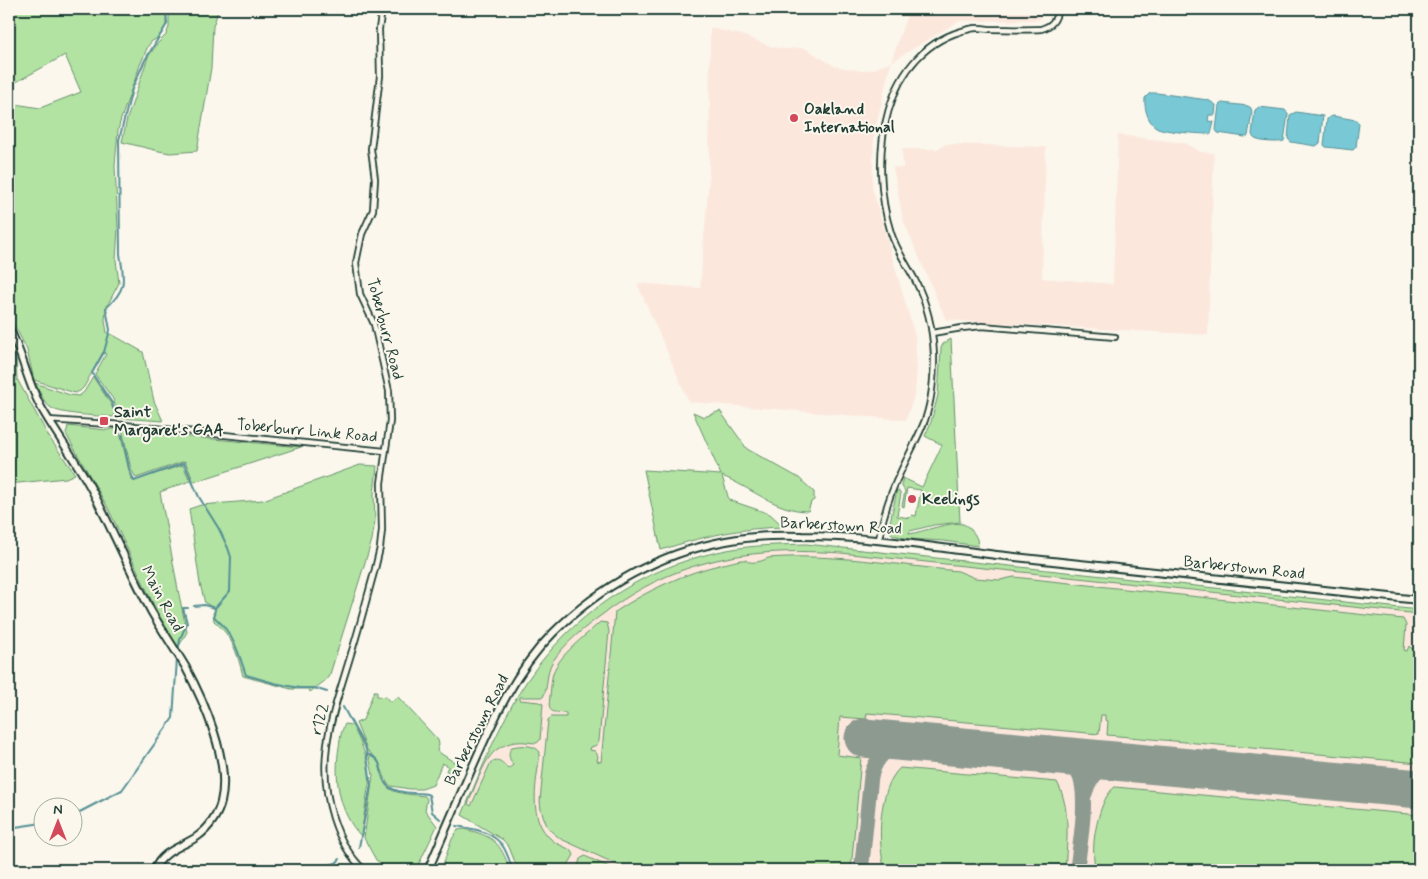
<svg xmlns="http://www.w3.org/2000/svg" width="1428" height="879" viewBox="0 0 1428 879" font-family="Mynerve,sans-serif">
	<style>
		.built { fill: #fce7dd }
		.green { fill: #b2e3a3; stroke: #68906c }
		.water { fill: #79c8d6; stroke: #559095 }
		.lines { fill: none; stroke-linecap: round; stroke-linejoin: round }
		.stream { stroke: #559095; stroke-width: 2 }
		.taxiway { stroke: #8d9a90; stroke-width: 15 }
		.runway { stroke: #8d9a90; stroke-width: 39 }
		.minor-casing { stroke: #1f3d34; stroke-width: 8 }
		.secondary-casing { stroke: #1f3d34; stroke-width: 10 }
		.minor { stroke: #fbf7ec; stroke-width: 4.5 }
		.secondary { stroke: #fbf7ec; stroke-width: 6 }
		.poi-dot { fill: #d1495b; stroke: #fbf7ec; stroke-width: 2 }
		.labels { text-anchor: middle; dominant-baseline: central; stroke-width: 4; stroke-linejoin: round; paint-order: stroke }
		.poi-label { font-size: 16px; font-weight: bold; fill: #1f3d34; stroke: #fbf7ec; text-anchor: start }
		.street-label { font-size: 16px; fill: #1f3d34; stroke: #fbf7ec }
	</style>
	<rect width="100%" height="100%" fill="#fbf7ec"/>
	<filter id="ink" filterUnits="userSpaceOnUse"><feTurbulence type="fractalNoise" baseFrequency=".02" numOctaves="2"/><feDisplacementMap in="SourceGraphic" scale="10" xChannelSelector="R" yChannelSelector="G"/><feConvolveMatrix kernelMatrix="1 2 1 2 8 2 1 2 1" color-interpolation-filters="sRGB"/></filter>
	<g filter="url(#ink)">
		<path class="built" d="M909 9H1046L1045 12 1039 20 959 21 891 62 874 134 872 187 915 336 917 369 915 393 906 420 689 402 637 283 700 288 709 177 710 28 742 35 770 46 783 49 805 48 834 66 862 71 873 69 891 62Z
			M1118 135 1185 143 1201 152 1214 153 1208 335 946 320 903 220 893 167 903 168 902 149H937L946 144 1046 147 1042 278 1113 284Z
			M806 544 1419 610V870H518L509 847 503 840 462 815 509 711 525 684 545 657 567 632 593 610 616 594 650 575 690 560 727 550 768 545Z"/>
		<path class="green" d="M9 9H165L166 10V24L163 32 158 38 152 41 148 46 140 65 121 119 118 130 115 166 118 228 116 260 119 283 106 308 105 320 107 333 113 335 143 352 154 401 163 421 119 418 113 399 95 374 106 354 103 352 84 387 80 391 75 393 34 380 27 350 9 314V103L40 108 81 92 65 55 9 86Z
			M169 9H219L213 26 211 68 197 151 170 153 159 151 122 142 127 119 148 57 157 44 166 35 169 27Z
			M951 339 960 522 934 525 910 531 909 534C922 532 951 521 963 524 968 526 972 530 975 535 977 539 978 541 978 546L944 541 909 539 893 535 890 532 889 527 897 490 901 493 897 516 910 518 912 515 916 516 921 490 907 488 904 507 902 506 905 491 901 485 903 478 922 487 942 445 925 436 931 422 938 395 941 348 943 344Z
			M9 344 16 359 17 379 49 437 75 474 66 478 9 484Z
			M93 377 111 404 116 417C103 416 58 415 50 407 43 402 40 391 35 383L70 395 79 396 84 392Z
			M720 411 747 449 799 478 814 492V500L811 502 808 511C776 511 750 487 722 476L729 500 770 514 784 527C740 528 703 536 661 550L644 470 721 475 693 412 704 417Z
			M68 426 107 430 119 428 130 475 133 481 183 465 190 481 160 492 179 595 187 632 178 648 159 616 108 508 66 434Z
			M122 429 147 433 301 447 194 482 185 461 136 478 131 469Z
			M360 465 377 466 374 494 375 521 372 540 330 674 326 680 310 692 309 689H291L243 676C237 653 233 637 214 621L213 613 216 609 205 603 200 584 189 509 201 505 263 500Z
			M806 544 1419 610V614L841 553C750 547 677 558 603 614 585 627 565 643 553 661 545 673 549 687 543 697H520V700L539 702 543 704 540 740 537 743C530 743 524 741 517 742 509 742 497 748 492 754 482 765 474 790 468 804L471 806 491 762C499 757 503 763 508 769L513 765C509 758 507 753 512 747 521 745 534 744 540 752 537 781 526 818 552 840 558 845 566 847 572 851L574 855 565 870H518L509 847 503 840 462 815C477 780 491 744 509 711 553 627 633 568 727 550 753 545 779 545 806 544Z
			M768 558C831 553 896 565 958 571L975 578 1000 580 1014 577 1403 619 1406 625 1404 650 1407 651 1409 646 1411 648 1419 650V763L1107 735 1108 721 1105 720V715H1101L1099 734 867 713 866 719 840 717 837 755 861 758 851 870H629L561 839 552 832 547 826 541 810 540 801 548 720 551 717H566V713C550 712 548 713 550 696 551 688 551 680 553 673 560 654 584 637 598 624L600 622 607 623 609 631 599 741 597 745 591 747 590 750 595 751 598 756 597 761 601 762 615 612C648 590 684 573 723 564 730 563 740 559 746 560 747 561 748 562 750 562 755 563 763 561 768 558Z
			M374 691H377V696L386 697 390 702 398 697 438 740 439 745 437 751 460 766 457 776 446 771 448 766 442 763 433 785 422 789H410L391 786 387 783 378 760 367 750 356 723 363 720Z
			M345 724 352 725C361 742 374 770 368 789L361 836C338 812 334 777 339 747 340 739 341 731 345 724Z
			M369 756C386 760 378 782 390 789 397 794 416 795 425 796L427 799 425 810 437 826 416 870H388L376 860 364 838 373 775Z
			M900 768 1057 782C1071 808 1067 841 1065 870H885C877 844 878 788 900 768Z
			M1115 787 1419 815V870H1095C1094 861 1093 851 1094 842 1095 828 1102 795 1115 787Z
			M464 829C494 836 500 842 510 870H441L452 839 458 830Z
			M585 856 587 857 616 870H577L580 859Z"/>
		<path class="water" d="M1150 93H1157L1208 100 1216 105 1215 115H1209L1208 121 1214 122 1211 134C1201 134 1164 132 1156 127 1147 121 1144 107 1145 98Z
			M1222 103 1248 106 1251 108 1252 113 1248 136 1245 137 1218 133 1216 130 1219 105Z
			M1259 107 1285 110 1288 114 1284 141C1279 143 1257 142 1254 138 1253 137 1252 135 1252 134L1255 110Z
			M1296 112 1323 116 1320 143 1316 146 1291 142 1288 139 1290 115Z
			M1333 116 1356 120 1359 124 1356 147 1353 150 1326 147 1324 145 1327 119 1329 117Z"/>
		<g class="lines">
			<path class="stream" d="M116 416 112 403 92 373 104 352 110 330 106 308C128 288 124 280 120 254L119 140 132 89 145 60 167 24 166 9
				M122 435 129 468 134 481 184 463 199 497 219 529 228 548 231 557 230 591 215 608 214 616C217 621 222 623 225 628 236 642 240 658 246 675L274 683 299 688H314L327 692
				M194 606 204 605 215 608
				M178 652 180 639 187 623 183 608H188
				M343 707 366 749 371 785 359 847
				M367 754C387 760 377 776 387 785 392 791 406 793 413 793 419 794 424 792 429 795L432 812 440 819
				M72 816 122 790 173 718 177 659
				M456 826C473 829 494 831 504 848 508 855 510 863 513 870
				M9 828 42 823
				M318 870 319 868 336 863 340 859"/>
			<path class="taxiway" d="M1049 755C1060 759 1071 763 1078 773 1090 793 1079 847 1077 870
				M1084 796C1093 769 1104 765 1131 763
				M863 870 862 863 871 776C877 753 891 745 914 743"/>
			<path class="runway" d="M864 738 1419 789"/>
			<g class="minor-casing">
				<path id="minor" d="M932 333 962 328 982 326 1115 337
					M48 420 124 425 385 451
					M879 539C883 516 890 493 901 471 909 454 918 438 925 420 932 400 934 377 934 356 933 330 927 303 915 280 907 265 896 249 891 233 868 160 881 48 970 29 976 27 982 28 989 29 1006 29 1024 30 1041 29 1052 26 1056 20 1058 9
					M364 870C350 857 339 837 333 818 314 758 334 711 351 654 360 626 367 597 375 569L380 548 382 530 381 483 390 421 389 391 374 324 360 294 356 263 362 234 373 210 375 179 371 149 380 76 379 29 382 9"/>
			</g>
			<g class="secondary-casing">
				<path id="secondary" d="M9 328C23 354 27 383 42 409 58 437 78 463 93 492 113 532 131 572 151 611 162 630 174 648 185 666 204 701 231 762 221 802 218 815 209 828 198 836 181 848 164 849 154 870
					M428 870C443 836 457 802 472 768 493 720 515 671 553 633 600 586 660 553 726 541 751 536 776 535 802 536 871 536 938 548 1006 556 1143 571 1281 586 1419 600"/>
			</g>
			<use href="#minor" class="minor"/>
			<use href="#secondary" class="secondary"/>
		</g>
	</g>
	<g class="poi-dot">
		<circle cx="794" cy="118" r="5"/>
		<rect x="99" y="416" width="10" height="10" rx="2.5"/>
		<circle cx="912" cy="499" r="5"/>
	</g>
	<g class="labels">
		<g class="poi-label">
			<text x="804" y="109">Oakland<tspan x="804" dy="18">International</tspan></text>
			<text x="114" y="412">Saint<tspan x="114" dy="18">Margaret's GAA</tspan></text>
			<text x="922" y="499">Keelings</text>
		</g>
		<g class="street-label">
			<text transform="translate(385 329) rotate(75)">Toberburr Road</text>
			<text transform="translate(307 431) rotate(5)">Toberburr Link Road</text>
			<text transform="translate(841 526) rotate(3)">Barberstown Road</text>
			<text transform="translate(1244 568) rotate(6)">Barberstown Road</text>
			<text transform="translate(162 599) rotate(62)">Main Road</text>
			<text transform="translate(320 719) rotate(-76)">r122</text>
			<text transform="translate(477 730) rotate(-63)">Barberstown Road</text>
		</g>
	</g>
	<rect width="1428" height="879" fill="none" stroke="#fbf7ec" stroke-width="30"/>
	<rect x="15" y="15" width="1398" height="849" fill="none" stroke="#1f3d34" stroke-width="2" filter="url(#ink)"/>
	<g transform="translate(58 822)"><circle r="24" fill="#fbf7ec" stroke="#a3ada2"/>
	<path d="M0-4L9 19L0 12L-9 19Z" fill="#d1495b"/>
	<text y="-8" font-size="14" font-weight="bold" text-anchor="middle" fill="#1f3d34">N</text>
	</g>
</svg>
